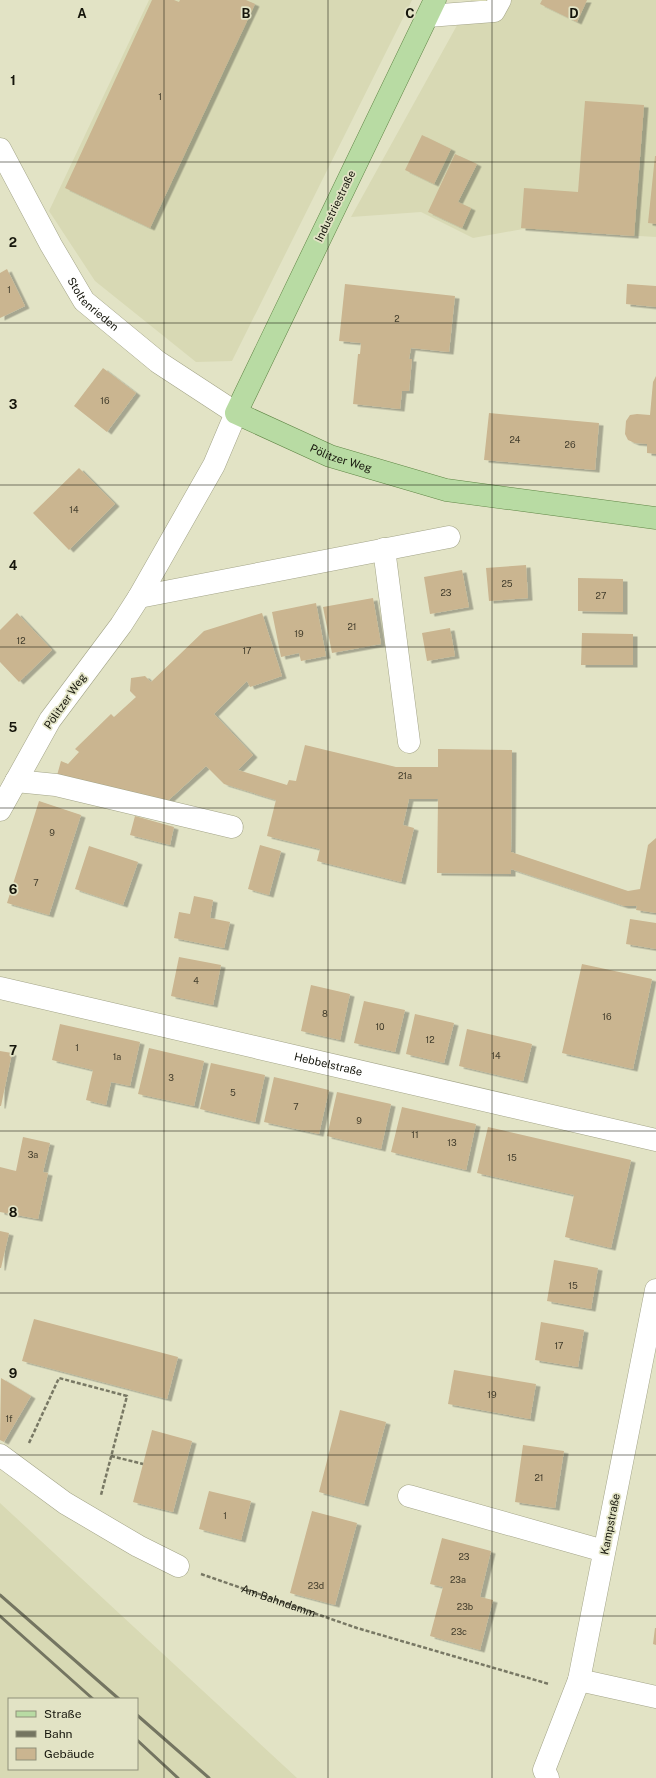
<svg xmlns="http://www.w3.org/2000/svg" width="656" height="1778" viewBox="0 0 656 1778" font-family="'Public Sans',sans-serif">
	<style>
		.built { fill: #d8d9b4; fill-rule: evenodd }
		.building { fill: #cab590; filter: url(#shadow) }
		.lines { fill: none; stroke-linecap: round; stroke-linejoin: round }
		.minor-casing { stroke: #a3a488; stroke-width: 23 }
		.major-casing { stroke: #608646; stroke-width: 23 }
		.path { stroke: #787864; stroke-width: 2.5; stroke-dasharray: 4 2; stroke-linecap: butt }
		.minor { stroke: #fff; stroke-width: 22 }
		.major { stroke: #b8dba3; stroke-width: 22 }
		.rail { stroke: #747561; stroke-width: 3 }
		.grid { fill: none; stroke: #15150b; stroke-width: 1; stroke-opacity: 0.55 }
		.labels { text-anchor: middle; dominant-baseline: central; stroke-width: 3.5; stroke-linejoin: round; paint-order: stroke }
		.number-label { font-size: 9px; fill: #423d2c }
		.street-label { font-size: 11px; fill: #15150b; stroke: #e2e3c5 }
		.grid-label { font-size: 13px; text-anchor: middle; font-weight: bold; fill: #15150b; stroke: #e2e3c5; stroke-width: 3.5; stroke-linejoin: round; paint-order: stroke }
	</style>
	<defs>
		<filter id="shadow"><feDropShadow dx="4.5" dy="2.5" stdDeviation="0" flood-color="#0004"/></filter>
	</defs>
	<rect width="100%" height="100%" fill="#e2e3c5"/>
	<path class="built" d="M149 0H412L232 361 196 362 95 281 49 211Z
		M471 0H656V237L523 229 473 238 421 212 351 217Z
		M0 1503 297 1778H0ZM9 1699H137V1769H9Z"/>
	<path class="building" d="M152 0H174L179 2 180 0H246L255 4 150 228 65 188Z
		M542 0H587L577 22 540 4Z
		M585 101 644 105 634 236 521 228 524 188 578 192Z
		M422 135 451 149 434 184 405 170Z
		M455 154 477 164 458 202 471 208 462 228 428 212Z
		M655 156H656V224L648 223Z
		M7 269 25 306 0 318V273Z
		M345 284 455 296 449 352 411 348 409 359H412L409 391H402L400 409 353 404 358 354H360L361 343 339 341Z
		M627 284 656 286V307L626 304Z
		M103 368 136 393 107 432 74 406Z
		M656 376V454L647 453V444L635 443 628 440 625 434 626 421 630 415 637 414 650 415 653 382Z
		M489 413 599 423 595 470 484 460Z
		M79 468 115 504 69 550 33 513Z
		M526 565 528 598 489 601 486 568Z
		M462 570 469 607 430 614 424 577Z
		M578 578 623 579V612L578 611Z
		M373 598 381 644 332 653 323 607Z
		M316 603 326 656 301 661 299 653 281 657 272 612Z
		M17 613 52 650 19 682 0 662V630Z
		M262 613 282 676 250 687 247 681 214 714 253 755 238 770 287 785 289 780 296 781 305 745 396 767H438V749L512 750 511 852 628 891 640 889 648 845 656 838V913L636 910 637 906H624L511 869V874L437 873 438 799H409L403 825 414 828 401 882 317 861 320 849 267 836 276 800 224 784 206 766 161 807 56 779 61 761 68 764 79 752 75 749 111 714 114 717 136 697 130 691 131 678 145 676 151 682 204 631Z
		M450 628 455 656 427 661 422 633Z
		M582 633 633 634V665H581Z
		M39 801 81 815 49 915 7 903Z
		M135 816 174 827 170 845 130 835Z
		M260 845 281 851 269 895 248 889Z
		M89 846 138 862 123 905 75 889Z
		M194 896 213 900 210 918 230 922 224 948 174 938 179 912 190 914Z
		M630 919 656 923V949L626 944Z
		M179 957 221 965 213 1005 171 996Z
		M582 964 652 979 633 1069 562 1053Z
		M311 985 350 994 340 1040 301 1031Z
		M364 1001 405 1010 395 1052 354 1043Z
		M415 1014 454 1023 444 1063 406 1054Z
		M60 1024 140 1042 130 1086 111 1082 106 1105 86 1100 93 1070 52 1060Z
		M467 1029 532 1044 523 1081 459 1066Z
		M149 1048 204 1061 194 1106 138 1094Z
		M0 1051 12 1053 1 1106H0Z
		M211 1063 265 1075 255 1122 200 1109Z
		M274 1077 329 1090 319 1134 264 1122Z
		M337 1092 391 1104 381 1149 327 1136Z
		M402 1107 476 1124 466 1170 391 1152Z
		M488 1127 631 1160 611 1248 565 1237 574 1195 477 1173Z
		M23 1137 50 1143 43 1172 48 1173 38 1219 0 1212V1167L16 1171Z
		M0 1231 9 1233 1 1268H0Z
		M554 1260 598 1268 591 1309 547 1301Z
		M34 1319 178 1357 167 1399 22 1361Z
		M541 1322 584 1330 578 1367 535 1360Z
		M454 1370 536 1384 530 1419 448 1404Z
		M1 1378 31 1396 4 1442 0 1440Z
		M340 1410 386 1422 364 1504 319 1492Z
		M152 1430 192 1441 173 1512 133 1502Z
		M523 1445 564 1451 555 1508 515 1502Z
		M209 1491 251 1501 241 1540 199 1529Z
		M312 1511 357 1523 335 1605 290 1593Z
		M442 1538 491 1551 480 1597 493 1600 480 1650 430 1636 443 1587 430 1584Z
		M655 1628H656V1645L653 1644Z"/>
	<g class="lines">
		<g class="minor-casing">
			<g id="minor">
				<path d="M428 16 494 11 500 0"/>
				<path id="s2" d="M0 149 51 245 84 301 158 362 236 413 214 465 139 597 121 625 50 720 0 810"/>
				<path d="M384 549 409 742"/>
				<path d="M139 597 449 537"/>
				<path d="M16 781 56 785 232 827"/>
				<path id="s3" d="M0 988 656 1140"/>
				<path d="M656 1290 579 1680 656 1697"/>
				<path d="M0 1455 65 1503 138 1546 178 1566"/>
				<path d="M409 1496 604 1551"/>
				<path d="M548 1778 544 1770 579 1680"/>
			</g>
		</g>
		<g class="major-casing">
			<g id="major">
				<path id="s4" d="M435 0 236 413 330 456 446 490 656 518"/>
			</g>
		</g>
		<g class="path">
			<path d="M29 1443 59 1378 127 1396 101 1495"/>
			<path d="M111 1456 143 1464"/>
			<path id="s1" d="M201 1574 357 1628 549 1684"/>
		</g>
		<use href="#minor" class="minor"/>
		<use href="#major" class="major"/>
		<path class="rail" d="M0 1595 119 1699
			M0 1616 93 1699
			M137 1715 209 1778
			M137 1740 178 1778"/>
	</g>
	<path class="grid" d="M164 0V1778M328 0V1778M492 0V1778M0 162H656M0 323H656M0 485H656M0 647H656M0 808H656M0 970H656M0 1131H656M0 1293H656M0 1455H656M0 1616H656"/>
	<g class="labels">
		<g class="number-label">
			<text x="160" y="96">1</text>
			<text x="9" y="289">1</text>
			<text x="397" y="318">2</text>
			<text x="105" y="400">16</text>
			<text x="515" y="439">24</text>
			<text x="570" y="444">26</text>
			<text x="74" y="509">14</text>
			<text x="507" y="583">25</text>
			<text x="446" y="592">23</text>
			<text x="601" y="595">27</text>
			<text x="352" y="626">21</text>
			<text x="299" y="633">19</text>
			<text x="21" y="640">12</text>
			<text x="247" y="650">17</text>
			<text x="405" y="775">21a</text>
			<text x="52" y="832">9</text>
			<text x="36" y="882">7</text>
			<text x="196" y="980">4</text>
			<text x="325" y="1013">8</text>
			<text x="607" y="1016">16</text>
			<text x="380" y="1026">10</text>
			<text x="430" y="1039">12</text>
			<text x="77" y="1047">1</text>
			<text x="496" y="1055">14</text>
			<text x="117" y="1056">1a</text>
			<text x="171" y="1077">3</text>
			<text x="233" y="1092">5</text>
			<text x="296" y="1106">7</text>
			<text x="359" y="1120">9</text>
			<text x="415" y="1134">11</text>
			<text x="452" y="1142">13</text>
			<text x="33" y="1154">3a</text>
			<text x="512" y="1157">15</text>
			<text x="573" y="1285">15</text>
			<text x="559" y="1345">17</text>
			<text x="492" y="1394">19</text>
			<text x="9" y="1418">1f</text>
			<text x="539" y="1477">21</text>
			<text x="225" y="1515">1</text>
			<text x="464" y="1556">23</text>
			<text x="458" y="1579">23a</text>
			<text x="316" y="1585">23d</text>
			<text x="465" y="1606">23b</text>
			<text x="459" y="1631">23c</text>
		</g>
		<g class="street-label">
			<text transform="translate(335 206) rotate(-64)">Industriestraße</text>
			<text stroke="none"><textPath href="#s2" startOffset="182">Stoltenrieden</textPath></text>
			<text stroke="none"><textPath href="#s4" startOffset="573">Pölitzer Weg</textPath></text>
			<text transform="translate(65 701) rotate(-55)">Pölitzer Weg</text>
			<text stroke="none"><textPath href="#s3" startOffset="337">Hebbelstraße</textPath></text>
			<text transform="translate(610 1524) rotate(-79)">Kampstraße</text>
			<text stroke="none"><textPath href="#s1" startOffset="82">Am Bahndamm</textPath></text>
		</g>
	</g>
	<g class="grid-label">
		<text x="82" y="18">A</text>
		<text x="246" y="18">B</text>
		<text x="410" y="18">C</text>
		<text x="574" y="18">D</text>
		<text x="13" y="85">1</text>
		<text x="13" y="247">2</text>
		<text x="13" y="409">3</text>
		<text x="13" y="570">4</text>
		<text x="13" y="732">5</text>
		<text x="13" y="894">6</text>
		<text x="13" y="1055">7</text>
		<text x="13" y="1217">8</text>
		<text x="13" y="1378">9</text>
	</g>
	<rect x="8" y="1698" width="130" height="72" fill="#e2e3c5" stroke="#90917b"/>
	<rect x="16" y="1711" width="20" height="6" fill="#b8dba3" stroke="#90917b"/>
	<text x="44" y="1718" font-size="12" fill="#15150b">Straße</text>
	<rect x="16" y="1731" width="20" height="6" fill="#747561" stroke="#90917b"/>
	<text x="44" y="1738" font-size="12" fill="#15150b">Bahn</text>
	<rect x="16" y="1748" width="20" height="12" fill="#cab590" stroke="#90917b"/>
	<text x="44" y="1758" font-size="12" fill="#15150b">Gebäude</text>
</svg>
